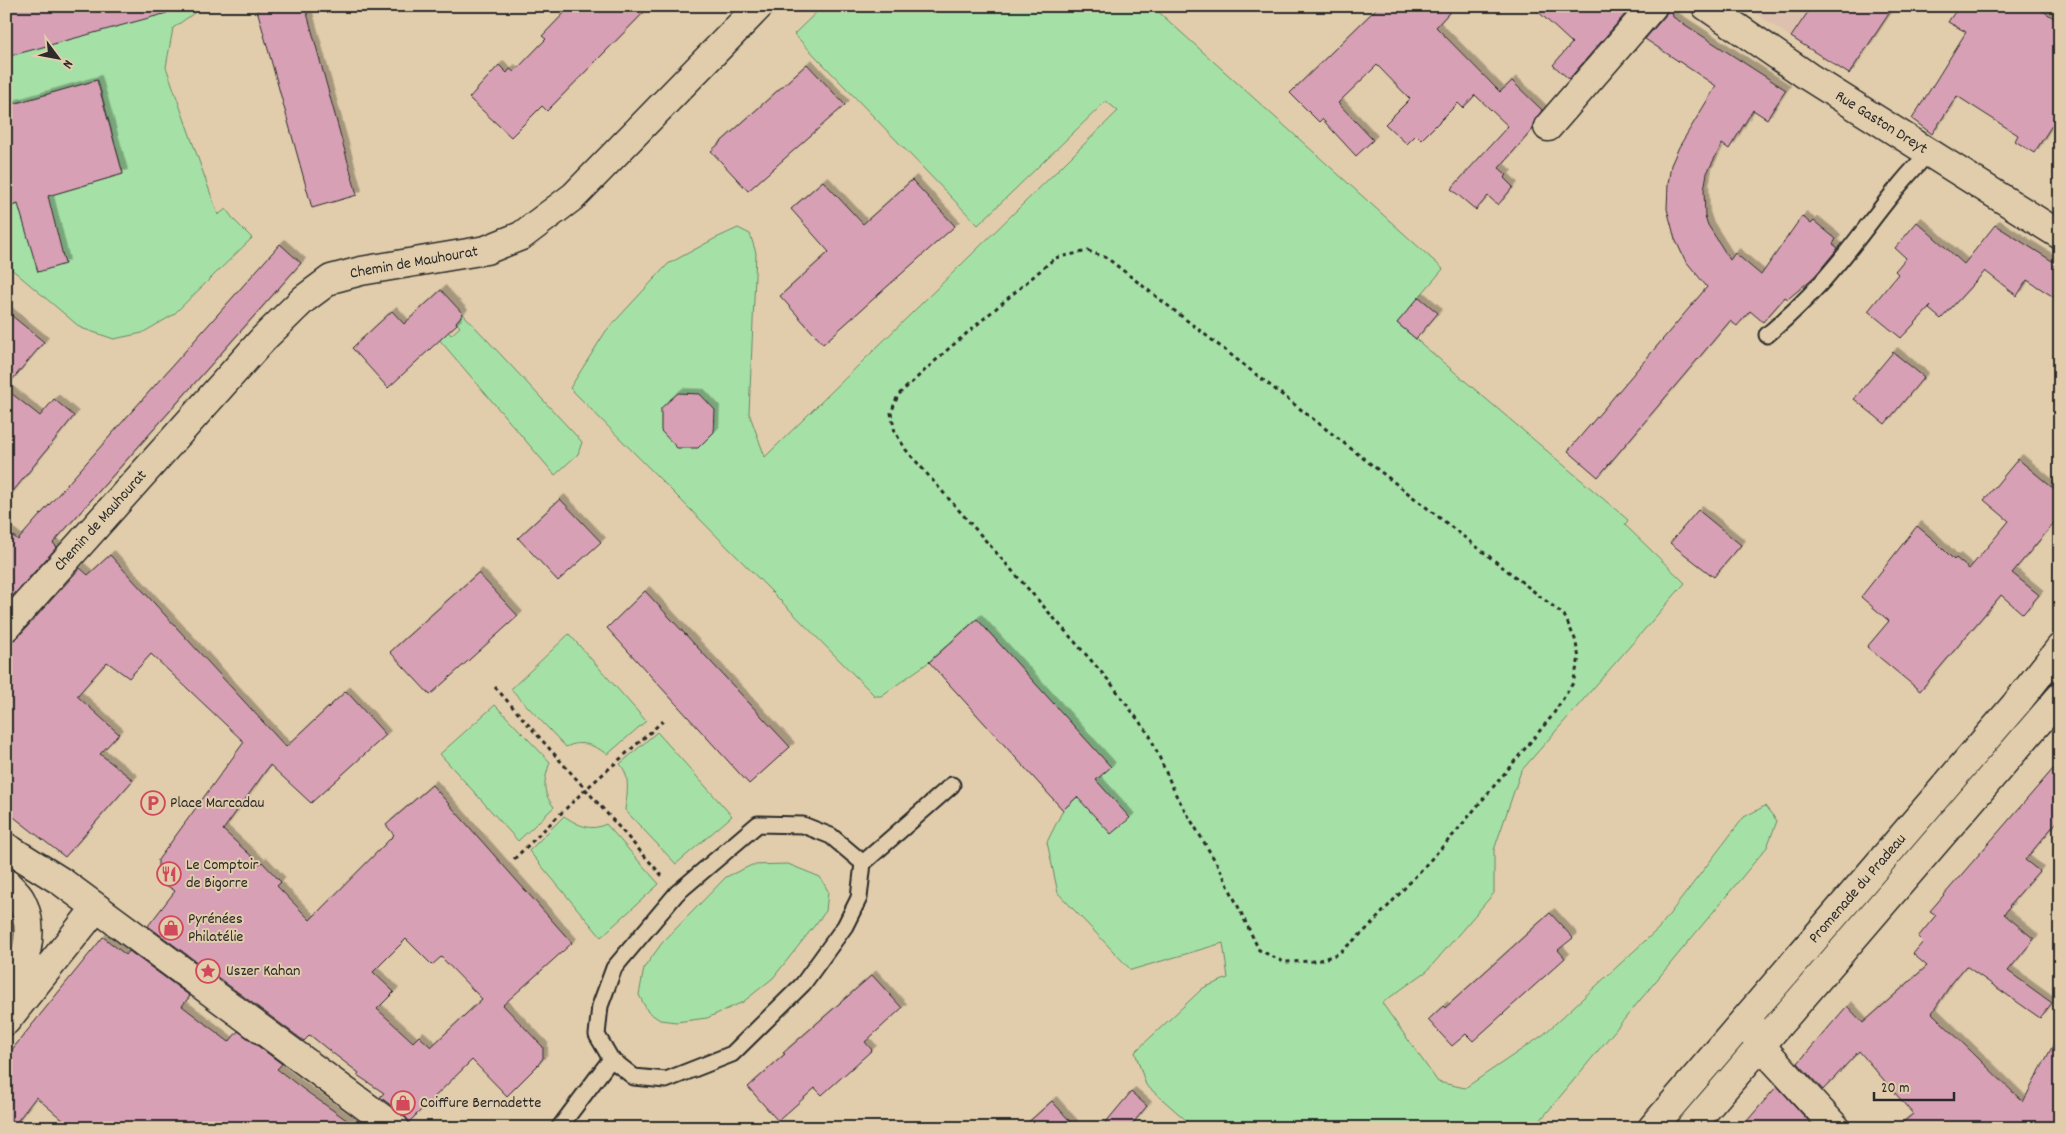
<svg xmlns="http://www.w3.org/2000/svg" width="2066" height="1134" viewBox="0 0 2066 1134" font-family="Dekko,sans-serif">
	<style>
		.built { fill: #dec0ae }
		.green { fill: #a5e1a7; stroke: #688669 }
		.building { fill: #d7a0b5; stroke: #2b2b2b; fill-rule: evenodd; filter: url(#shadow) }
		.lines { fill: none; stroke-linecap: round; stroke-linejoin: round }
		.service-casing { stroke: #2b2b2b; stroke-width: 19 }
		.minor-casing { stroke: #2b2b2b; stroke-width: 31 }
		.tertiary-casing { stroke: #2b2b2b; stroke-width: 31 }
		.secondary-casing { stroke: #2b2b2b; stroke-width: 31 }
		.path { stroke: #2b2b2b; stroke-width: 3; stroke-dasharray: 4 4; stroke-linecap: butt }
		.service { stroke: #e1cdab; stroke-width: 15 }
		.minor { stroke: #e1cdab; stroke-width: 28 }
		.tertiary { stroke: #e1cdab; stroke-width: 28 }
		.secondary { stroke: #e1cdab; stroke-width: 28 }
		.labels { text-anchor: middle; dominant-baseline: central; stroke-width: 4; stroke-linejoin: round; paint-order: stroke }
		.street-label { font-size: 16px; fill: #2b2b2b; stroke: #e1cdab }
		.poi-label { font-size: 16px; fill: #2b2b2b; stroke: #e1cdab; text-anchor: start }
	</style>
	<defs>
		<filter id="shadow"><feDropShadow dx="4.5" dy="-4.5" stdDeviation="0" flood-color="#0004"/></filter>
	</defs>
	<rect width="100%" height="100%" fill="#e1cdab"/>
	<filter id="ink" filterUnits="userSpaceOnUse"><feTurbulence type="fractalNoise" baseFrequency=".02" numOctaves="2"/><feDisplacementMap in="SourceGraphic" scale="10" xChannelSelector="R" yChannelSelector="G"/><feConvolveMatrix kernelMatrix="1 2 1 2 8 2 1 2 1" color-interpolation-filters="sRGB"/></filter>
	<g filter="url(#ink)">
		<path class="built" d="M1745 6H1840L1810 50Z"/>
		<path class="green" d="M6 6H204L173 28 166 67 218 215 226 209 234 220 252 238 173 315 142 333 114 339 81 328 9 267 6 260V208L123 174 98 80 6 106Z
			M823 6H1152L1443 269 1397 323 1628 520 1625 525 1685 583 1521 771 1494 850V893L1427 971 1382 1003 1438 1082 1465 1088 1543 1035 1659 928 1744 817 1765 806 1777 821 1767 847 1534 1128H1195L1146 1085 1135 1052 1203 988 1228 978 1223 943 1131 970 1058 893 1047 842 1063 810 1110 767 977 619 929 662 881 696H875L570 388 606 331 668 264 714 239 738 228 750 234 756 253 749 413 765 457 1118 111 1106 101 978 225 794 34Z
			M463 314 582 442 578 454 555 475 438 338 447 330 451 335 460 327 456 322Z
			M569 634 646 721 608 754C594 746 582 739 566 747L511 689Z
			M495 705 550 762C544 781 541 791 554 807L518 841 440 754Z
			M657 732 732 816 676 864 625 810C627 795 631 776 620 764Z
			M564 816C578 825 590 832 606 824L659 884 601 937 529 851Z
			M788 864 820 877 828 891 826 911 773 978 743 1002 707 1018 676 1022 660 1020 648 1012 639 995 644 968 662 943 726 877 752 865Z"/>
		<path class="building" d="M6 6H166L167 13 6 57Z
			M256 6H305L357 195 312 208Z
			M571 6H650L547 111 542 106 511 137 469 98 499 65 507 73 510 69 514 72 546 39 542 36Z
			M1379 6H1455L1436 27 1500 92 1512 81 1542 110 1533 124V129L1499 168 1507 175 1504 178 1513 187 1498 205 1488 196 1476 210 1451 189 1508 126 1475 95 1463 108 1458 103 1421 140 1416 135 1407 144 1385 124 1410 99 1377 65 1338 103 1373 140 1356 156 1322 119 1319 122 1290 93Z
			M1532 6H1632L1569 79 1553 65 1572 43Z
			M1668 6H1671L1673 17 1786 90 1767 119 1753 110 1729 149 1722 144 1707 173 1704 190 1705 216 1708 225 1730 260 1735 253 1761 275 1802 216 1811 224 1814 221 1836 239 1833 244 1838 248 1815 276 1788 299 1785 297 1763 322 1750 311 1737 326 1730 321 1598 477 1568 451 1707 287 1685 260 1675 239 1667 209 1668 184 1671 165 1679 147 1716 86 1645 39 1665 16Z
			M1812 6H1894L1849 74 1791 37Z
			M1959 6H2035L2060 22V113L2034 153 2015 141 2018 135 1957 96 1932 134 1912 119 1966 32 1948 22Z
			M807 64 845 105 748 191 711 151Z
			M97 80 123 174 48 196 65 264 38 272 18 204 6 208V106Z
			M912 180 955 226 823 344 780 296 829 252 791 209 823 181 863 224Z
			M1917 222 1964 264 1995 225 2060 266V301L2027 280 2017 296 1985 271 1941 319 1929 309 1931 306 1901 338 1868 311 1898 274 1895 271 1906 258 1895 248Z
			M280 244 301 263 53 543 57 547 6 603V530L18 540Z
			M441 290 463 314 456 322 457 324 388 388 352 348 392 311 404 324Z
			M1419 297 1438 313 1416 339 1397 323Z
			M6 311 44 342 6 387Z
			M1893 352 1924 377 1885 424 1854 399Z
			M6 389 40 416 54 399 74 416 6 500Z
			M678 393 700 394 715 410 714 432 698 448H677L661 431V408Z
			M2018 459 2060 494V516L2012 573 2039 595 2023 614 2001 595 1920 691 1867 647 1889 621 1861 597 1917 526 1935 541 1954 560 1956 558 1969 569 2009 521 1984 500Z
			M560 499 601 542 558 581 518 538Z
			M1698 510 1741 545 1714 577 1670 543Z
			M110 555 286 747 346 691 386 735 311 803 270 765 223 830 260 864 262 862 281 882 277 886 310 920 394 835 386 825 432 785 572 943 503 1005 543 1047V1058L538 1065 507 1096 472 1060 409 1122 404 1115 380 1097 384 1093 357 1075 359 1073 326 1048 310 1035 304 1041 148 926 175 891 158 880V860L244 742 151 654 129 678 107 662 77 696 119 734 100 754 133 780 65 857 6 811V642H11L18 637 80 568 88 575ZM406 939 432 965 441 957 482 999 431 1047 419 1036 413 1042 377 1009 394 992 373 972Z
			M478 573 518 616 430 695 390 652Z
			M645 591 790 747 749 784 607 628Z
			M977 619 1111 767 1096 780 1130 818 1111 834 1077 797 1063 810 929 662Z
			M2060 761V818L2025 860 2039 871 2009 906 2010 907 2004 914 2034 939 2008 971 2052 1003 2040 1018 1966 966 1951 984 1932 1013 2023 1102 2060 1032V1128H1896L1913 1114 1859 1051 1823 1090 1798 1063 1847 1006 1863 1023 1927 966 1913 954 1923 942 1918 937 1936 915 1930 911Z
			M1550 913 1573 938 1558 950 1565 958 1473 1041 1466 1034 1452 1046 1428 1020 1443 1006 1445 1008Z
			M103 937 126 955 129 951 190 996 182 1006 229 1042 238 1031 282 1064 277 1069 303 1089 355 1126 359 1121 368 1128H72L36 1097 12 1128H6V1057Z
			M872 975 902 1008 865 1042 872 1050 822 1095 815 1088 778 1121 748 1087 785 1054 783 1053Z
			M1777 1086 1815 1128H1741Z
			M1131 1092 1147 1106 1129 1128H1101Z
			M1052 1101 1076 1128H1022Z"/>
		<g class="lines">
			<g class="service-casing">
				<path id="service" d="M1767 335C1793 313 1817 289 1839 262 1869 226 1895 186 1929 153
					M863 863 831 836 803 825 758 824 677 893 614 968 600 1006 597 1035 611 1059 634 1077 666 1080 732 1054 803 984 845 926 859 898 863 863 952 785
					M559 1128 611 1059"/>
			</g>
			<g class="minor-casing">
				<path id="minor" d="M1548 127 1653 6
					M6 627 264 338 304 299 331 279 361 271 486 250 521 236 574 196 759 6
					M1752 1025 1751 1030 1761 1046 1836 1128"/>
			</g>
			<g class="tertiary-casing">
				<path id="tertiary" d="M1706 6 1809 77 2060 235
					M1652 1128 2015 705 2060 648
					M1690 1128 2060 697"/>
			</g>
			<g class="secondary-casing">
				<path id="secondary" d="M6 847 62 882 395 1128
					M6 883C11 888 18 894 21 900 37 930 25 970 6 995
					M6 1021 96 908"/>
			</g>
			<path class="path" d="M1088 251 1107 258 1564 615 1575 639 1579 658 1573 683 1552 716 1455 833 1369 927 1338 954 1317 961 1284 962 1259 950 1220 869 1176 795 1150 736 1110 682 906 450 895 432 891 413 898 395 946 351 1055 258Z
				M495 687 664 878
				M514 859 586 789 663 721"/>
			<use href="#service" class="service"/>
			<use href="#minor" class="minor"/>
			<use href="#tertiary" class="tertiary"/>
			<use href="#secondary" class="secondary"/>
		</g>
	</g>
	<defs>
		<g id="parking-ring" transform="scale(1.25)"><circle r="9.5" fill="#e1cdab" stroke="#d1495b" stroke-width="1.5"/><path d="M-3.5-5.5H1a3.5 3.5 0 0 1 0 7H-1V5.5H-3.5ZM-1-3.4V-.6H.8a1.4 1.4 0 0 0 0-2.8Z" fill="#d1495b"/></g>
		<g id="restaurant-ring" transform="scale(1.25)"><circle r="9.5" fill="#e1cdab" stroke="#d1495b" stroke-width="1.5"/><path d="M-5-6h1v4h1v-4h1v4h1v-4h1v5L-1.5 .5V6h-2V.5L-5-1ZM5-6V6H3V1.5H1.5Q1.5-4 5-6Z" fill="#d1495b"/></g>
		<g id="shop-ring" transform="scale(1.25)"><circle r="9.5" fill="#e1cdab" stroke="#d1495b" stroke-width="1.5"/><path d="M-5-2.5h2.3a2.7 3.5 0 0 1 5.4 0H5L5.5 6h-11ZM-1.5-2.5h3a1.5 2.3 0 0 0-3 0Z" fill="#d1495b"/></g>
		<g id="sight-ring" transform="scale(1.25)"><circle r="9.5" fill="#e1cdab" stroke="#d1495b" stroke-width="1.5"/><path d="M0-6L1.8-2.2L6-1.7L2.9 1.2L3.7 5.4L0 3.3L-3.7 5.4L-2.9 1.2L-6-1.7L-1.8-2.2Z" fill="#d1495b"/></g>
	</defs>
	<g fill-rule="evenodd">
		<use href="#parking-ring" x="153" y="803"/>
		<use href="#restaurant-ring" x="169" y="874"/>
		<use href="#shop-ring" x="171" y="928"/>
		<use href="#sight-ring" x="208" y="971"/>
		<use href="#shop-ring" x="403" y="1103"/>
	</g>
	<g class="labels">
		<g class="street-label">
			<text transform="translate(1881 123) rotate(32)">Rue Gaston Dreyt</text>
			<text transform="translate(414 263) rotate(-10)">Chemin de Mauhourat</text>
			<text transform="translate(101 521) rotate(-48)">Chemin de Mauhourat</text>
			<text transform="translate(1858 889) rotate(-49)">Promenade du Pradeau</text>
		</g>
		<g class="poi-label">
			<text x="170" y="803">Place Marcadau</text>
			<text x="186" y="865">Le Comptoir<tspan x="186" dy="18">de Bigorre</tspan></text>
			<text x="188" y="919">Pyrénées<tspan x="188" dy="18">Philatélie</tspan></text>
			<text x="226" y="971">Uszer Kahan</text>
			<text x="420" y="1103">Coiffure Bernadette</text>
		</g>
	</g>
	<rect width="2066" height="1134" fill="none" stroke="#e1cdab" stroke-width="25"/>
	<rect x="12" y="12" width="2041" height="1109" fill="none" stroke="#2b2b2b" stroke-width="2" filter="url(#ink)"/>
	<g transform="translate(58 58) rotate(122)" stroke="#e1cdab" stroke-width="4" paint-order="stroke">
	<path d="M0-4L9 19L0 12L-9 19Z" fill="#2b2b2b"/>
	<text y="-8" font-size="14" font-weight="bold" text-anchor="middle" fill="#2b2b2b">N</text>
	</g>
	<path d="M1874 1092v8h80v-8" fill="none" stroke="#2b2b2b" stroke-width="2.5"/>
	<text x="1881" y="1092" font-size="15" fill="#2b2b2b" stroke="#e1cdab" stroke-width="4" paint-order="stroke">20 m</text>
</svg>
